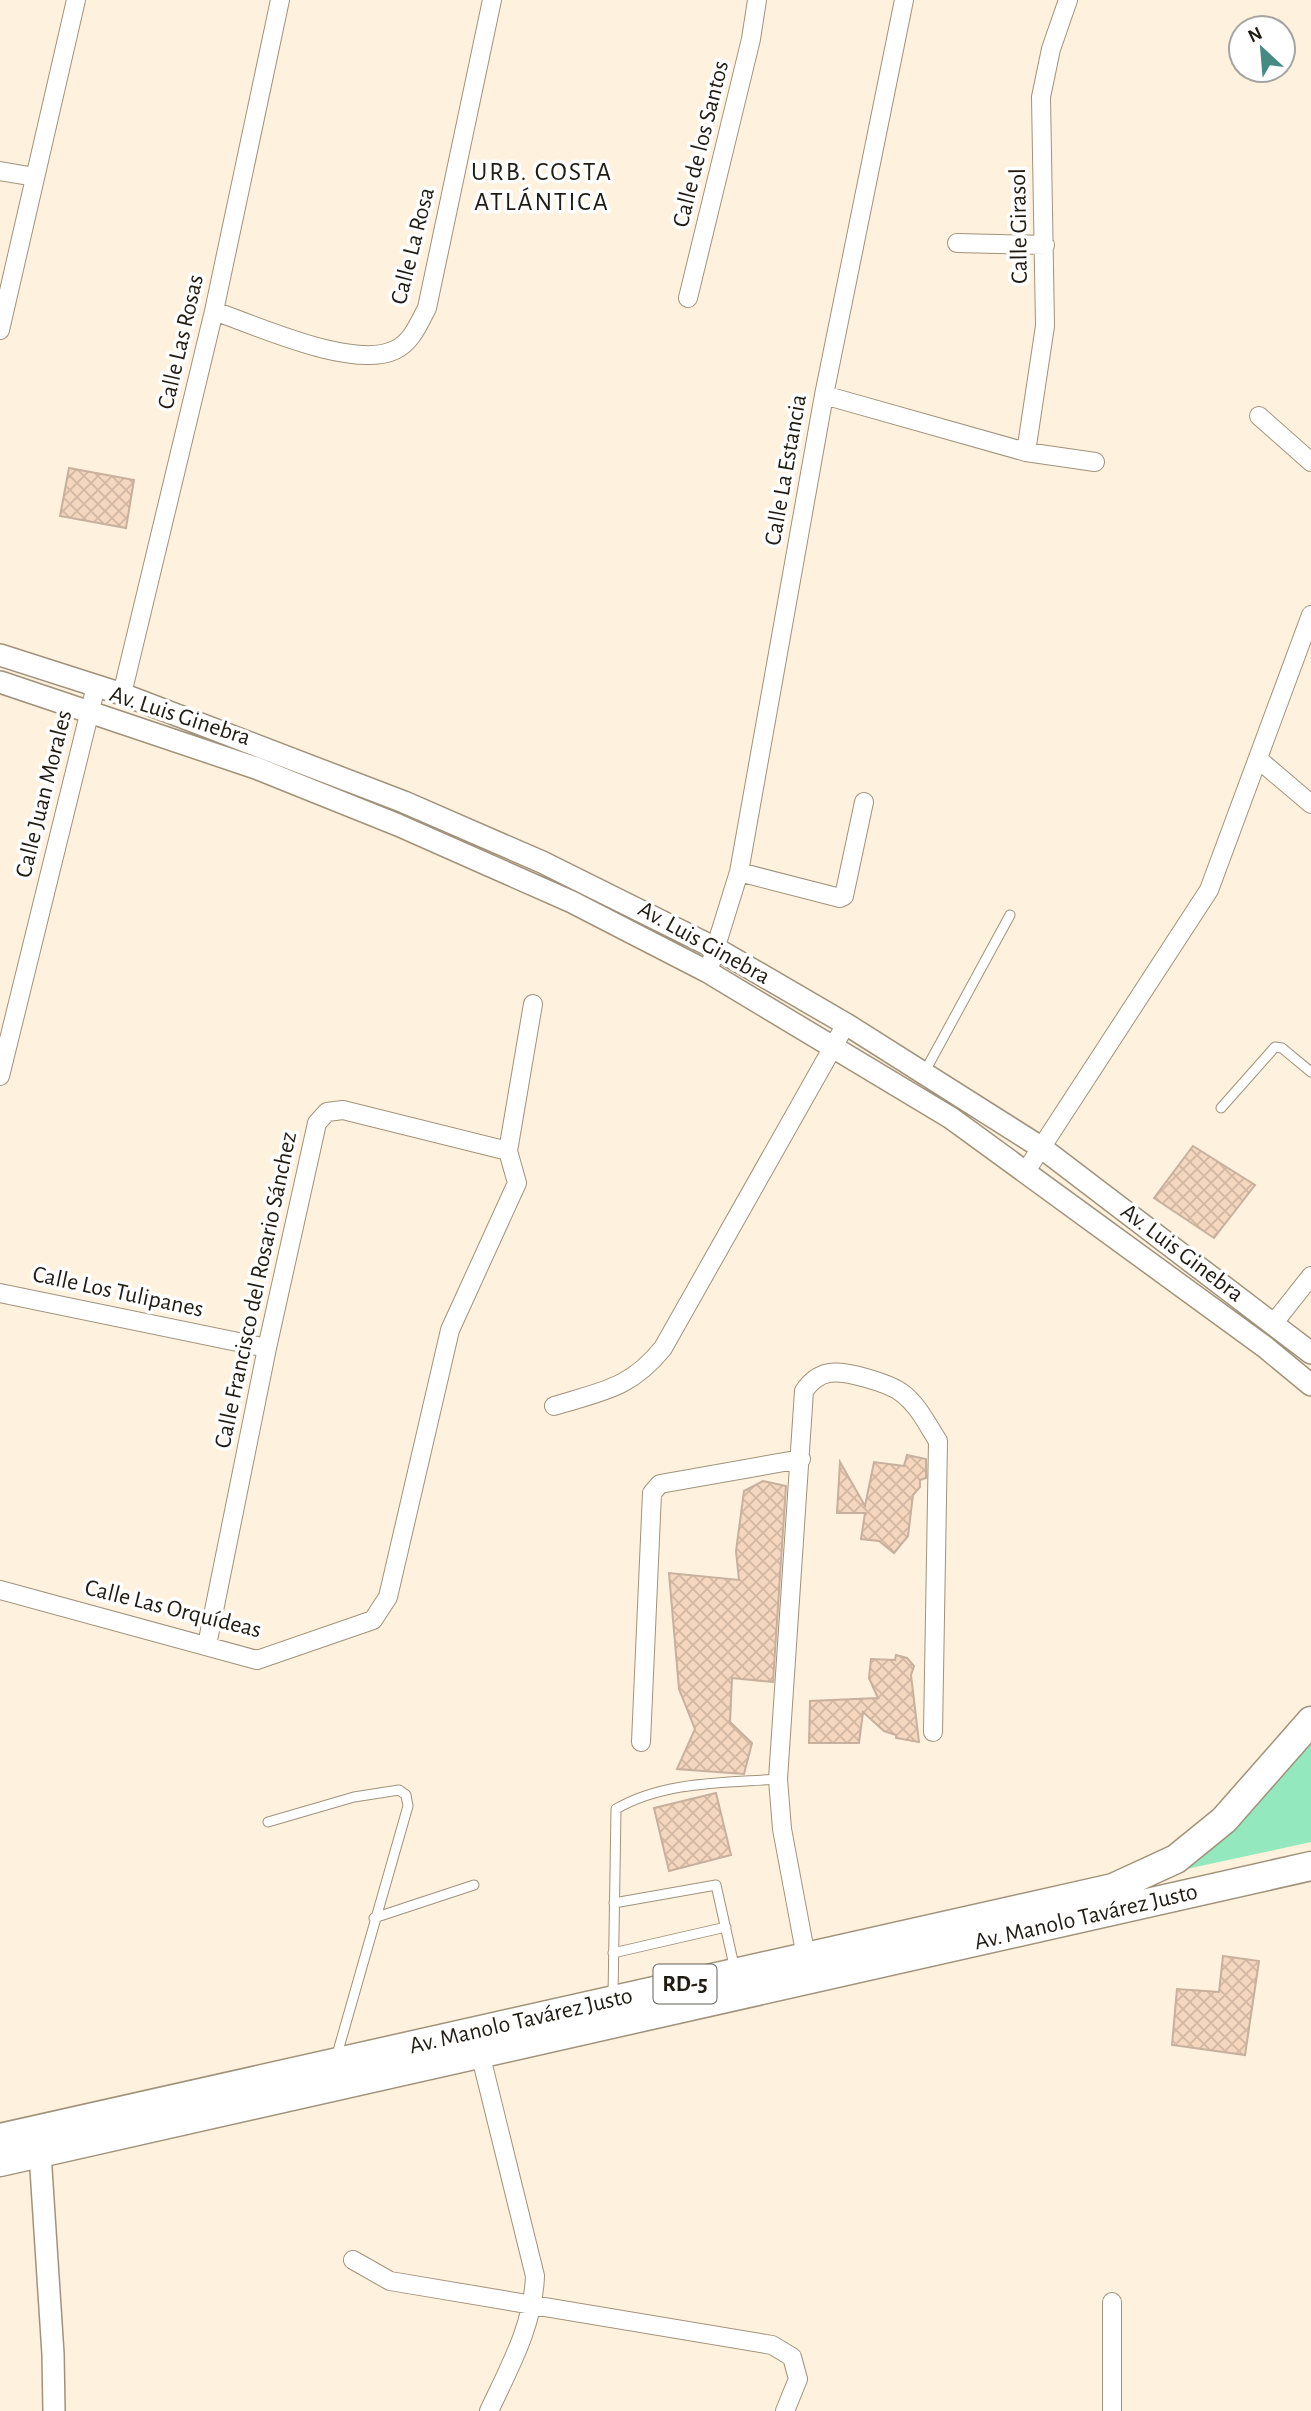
<svg xmlns="http://www.w3.org/2000/svg" width="1311" height="2411" viewBox="0 0 1311 2411" font-family="'Alegreya Sans',sans-serif">
	<style>
		.grass { fill: #93e8bd }
		.building { fill: url(#building-cross-hatch); stroke: #c7b09d; stroke-width: 2 }
		.lines { fill: none; stroke-linecap: round; stroke-linejoin: round }
		.service-casing { stroke: #a1927b; stroke-width: 11 }
		.minor-casing { stroke: #a1927b; stroke-width: 20 }
		.tertiary-casing { stroke: #a1927b; stroke-width: 24 }
		.primary-casing { stroke: #a1927b; stroke-width: 31 }
		.service { stroke: #fff; stroke-width: 9 }
		.minor { stroke: #fff; stroke-width: 18 }
		.tertiary { stroke: #fff; stroke-width: 21 }
		.primary { stroke: #fff; stroke-width: 28 }
		.labels { text-anchor: middle; dominant-baseline: central; stroke-width: 7; stroke-linejoin: round; paint-order: stroke }
		.shield { fill: #fff; stroke: #64605a; stroke-width: 2 }
		.shield-label { font-size: 23px; font-weight: bold; fill: #211c13 }
		.street-label { font-size: 24px; fill: #211c13; stroke: #fff }
		.neighbourhood-label { font-size: 26px; letter-spacing: 2px; fill: #211c13; stroke: #fff }
	</style>
	<defs>
		<pattern id="building-cross-hatch" width="8" height="8" patternUnits="userSpaceOnUse" patternTransform="scale(1.75)"><rect width="8" height="8" fill="#f5d6be"/><path d="M0 0l8 8M0 8l8-8" fill="none" stroke="#d2b7a2"/></pattern>
	</defs>
	<rect width="100%" height="100%" fill="#fef1dd"/>
	<path class="grass" d="M1311 1739V1842L1182 1870Z"/>
	<path class="building" d="M69 468 134 480 126 528 60 516Z
		M1193 1146 1255 1185 1214 1238 1154 1198Z
		M907 1455 926 1459V1478L920 1480V1487L913 1495 908 1536 894 1553 879 1541 861 1539 865 1513H837L840 1462 865 1506 874 1462 904 1466Z
		M763 1481 786 1486 773 1682 732 1678 730 1722 752 1743 744 1774 677 1769 695 1729 679 1689 669 1573 739 1580 736 1551 744 1491Z
		M896 1655 907 1658 914 1666 911 1675 919 1742 896 1738V1735L884 1731 863 1712 859 1743H809L810 1701 878 1698 869 1678 871 1659 895 1660Z
		M716 1793 731 1855 669 1871 654 1808Z
		M1223 1956 1259 1961 1245 2055 1172 2045 1177 1989 1219 1992Z"/>
	<g class="lines">
		<g class="service-casing">
			<path id="service" d="M924 1073 1010 915
				M1221 1108 1275 1047 1282 1048 1311 1072
				M268 1822 354 1797 399 1790 406 1795 408 1806 336 2058
				M614 1903 716 1885 735 1970
				M374 1918 474 1885
				M613 1953 726 1927
				M613 1997 616 1809C664 1781 724 1783 778 1779"/>
		</g>
		<g class="minor-casing">
			<path id="minor" d="M0 171 35 177
				M957 243 1045 245
				M688 298 751 39 757 0
				M214 311C258 326 353 370 395 350 412 342 419 323 427 308L492 0
				M0 330 76 0
				M824 395 1026 452 1095 462
				M1259 416 1311 462
				M1026 452 1045 326 1041 97 1051 49 1068 0
				M122 694 214 311 280 0
				M1258 759 1311 804
				M739 872 840 898 844 896 864 802
				M708 972 739 872 824 395 904 0
				M0 1076 96 686
				M1026 1171 1209 890 1311 615
				M0 1293 267 1348
				M1273 1324 1311 1276
				M554 1406C602 1391 630 1389 663 1348L846 1024
				M0 1590 257 1660 373 1620 388 1597 450 1330 517 1183 508 1151
				M207 1645 267 1348 317 1123 327 1112 343 1110 508 1151 533 1004
				M641 1742 652 1493 660 1484 801 1459
				M806 1957 782 1829 778 1779 804 1391C810 1382 818 1375 829 1373 845 1370 889 1383 902 1393 918 1405 927 1424 938 1441L933 1732
				M480 2053 535 2276C533 2326 510 2366 489 2411
				M353 2260 390 2281 772 2345 792 2357 798 2379 785 2411
				M1112 2302V2411"/>
		</g>
		<g class="tertiary-casing">
			<path id="tertiary" d="M0 655 122 694 404 802 542 862 717 949 846 1024 1042 1148 1311 1353
				M0 682 256 768 398 825 572 902 708 972 951 1118 1265 1347 1311 1385
				M39 2138 53 2354 54 2411"/>
		</g>
		<g class="primary-casing">
			<path id="primary" d="M0 2138 1113 1888 1176 1859 1224 1820 1311 1721
				M0 2162 1311 1866"/>
		</g>
		<use href="#service" class="service"/>
		<use href="#minor" class="minor"/>
		<use href="#tertiary" class="tertiary"/>
		<use href="#primary" class="primary"/>
	</g>
	<g class="labels">
		<rect class="shield" x="653.5" y="1964.5" width="63" height="39" rx="5"/>
		<g class="shield-label">
			<text x="685" y="1984">RD-5</text>
		</g>
		<g class="street-label">
			<text transform="translate(701 144) rotate(-76)">Calle de los Santos</text>
			<text transform="translate(1019 226) rotate(-91)">Calle Girasol</text>
			<text transform="translate(413 246) rotate(-76)">Calle La Rosa</text>
			<text transform="translate(181 342) rotate(-77)">Calle Las Rosas</text>
			<text transform="translate(786 470) rotate(-80)">Calle La Estancia</text>
			<text transform="translate(180 716) rotate(18)">Av. Luis Ginebra</text>
			<text transform="translate(44 794) rotate(-76)">Calle Juan Morales</text>
			<text transform="translate(704 943) rotate(29)">Av. Luis Ginebra</text>
			<text transform="translate(1182 1253) rotate(37)">Av. Luis Ginebra</text>
			<text transform="translate(256 1290) rotate(-78)">Calle Francisco del Rosario Sánchez</text>
			<text transform="translate(118 1292) rotate(12)">Calle Los Tulipanes</text>
			<text transform="translate(173 1609) rotate(14)">Calle Las Orquídeas</text>
			<text transform="translate(1086 1917) rotate(-13)">Av. Manolo Tavárez Justo</text>
			<text transform="translate(521 2021) rotate(-13)">Av. Manolo Tavárez Justo</text>
		</g>
		<g class="neighbourhood-label">
			<text x="542" y="172">URB. COSTA<tspan x="542" dy="30">ATLÁNTICA</tspan></text>
		</g>
	</g>
	<g transform="translate(1262 49) rotate(334)"><circle r="33" fill="#ffffff" stroke="#a6a4a1" stroke-width="2"/>
	<path d="M0-5L12 26L0 18L-12 26Z" fill="#468b83"/>
	<text y="-10" font-size="19" font-weight="bold" text-anchor="middle" fill="#211c13">N</text>
	</g>
</svg>
